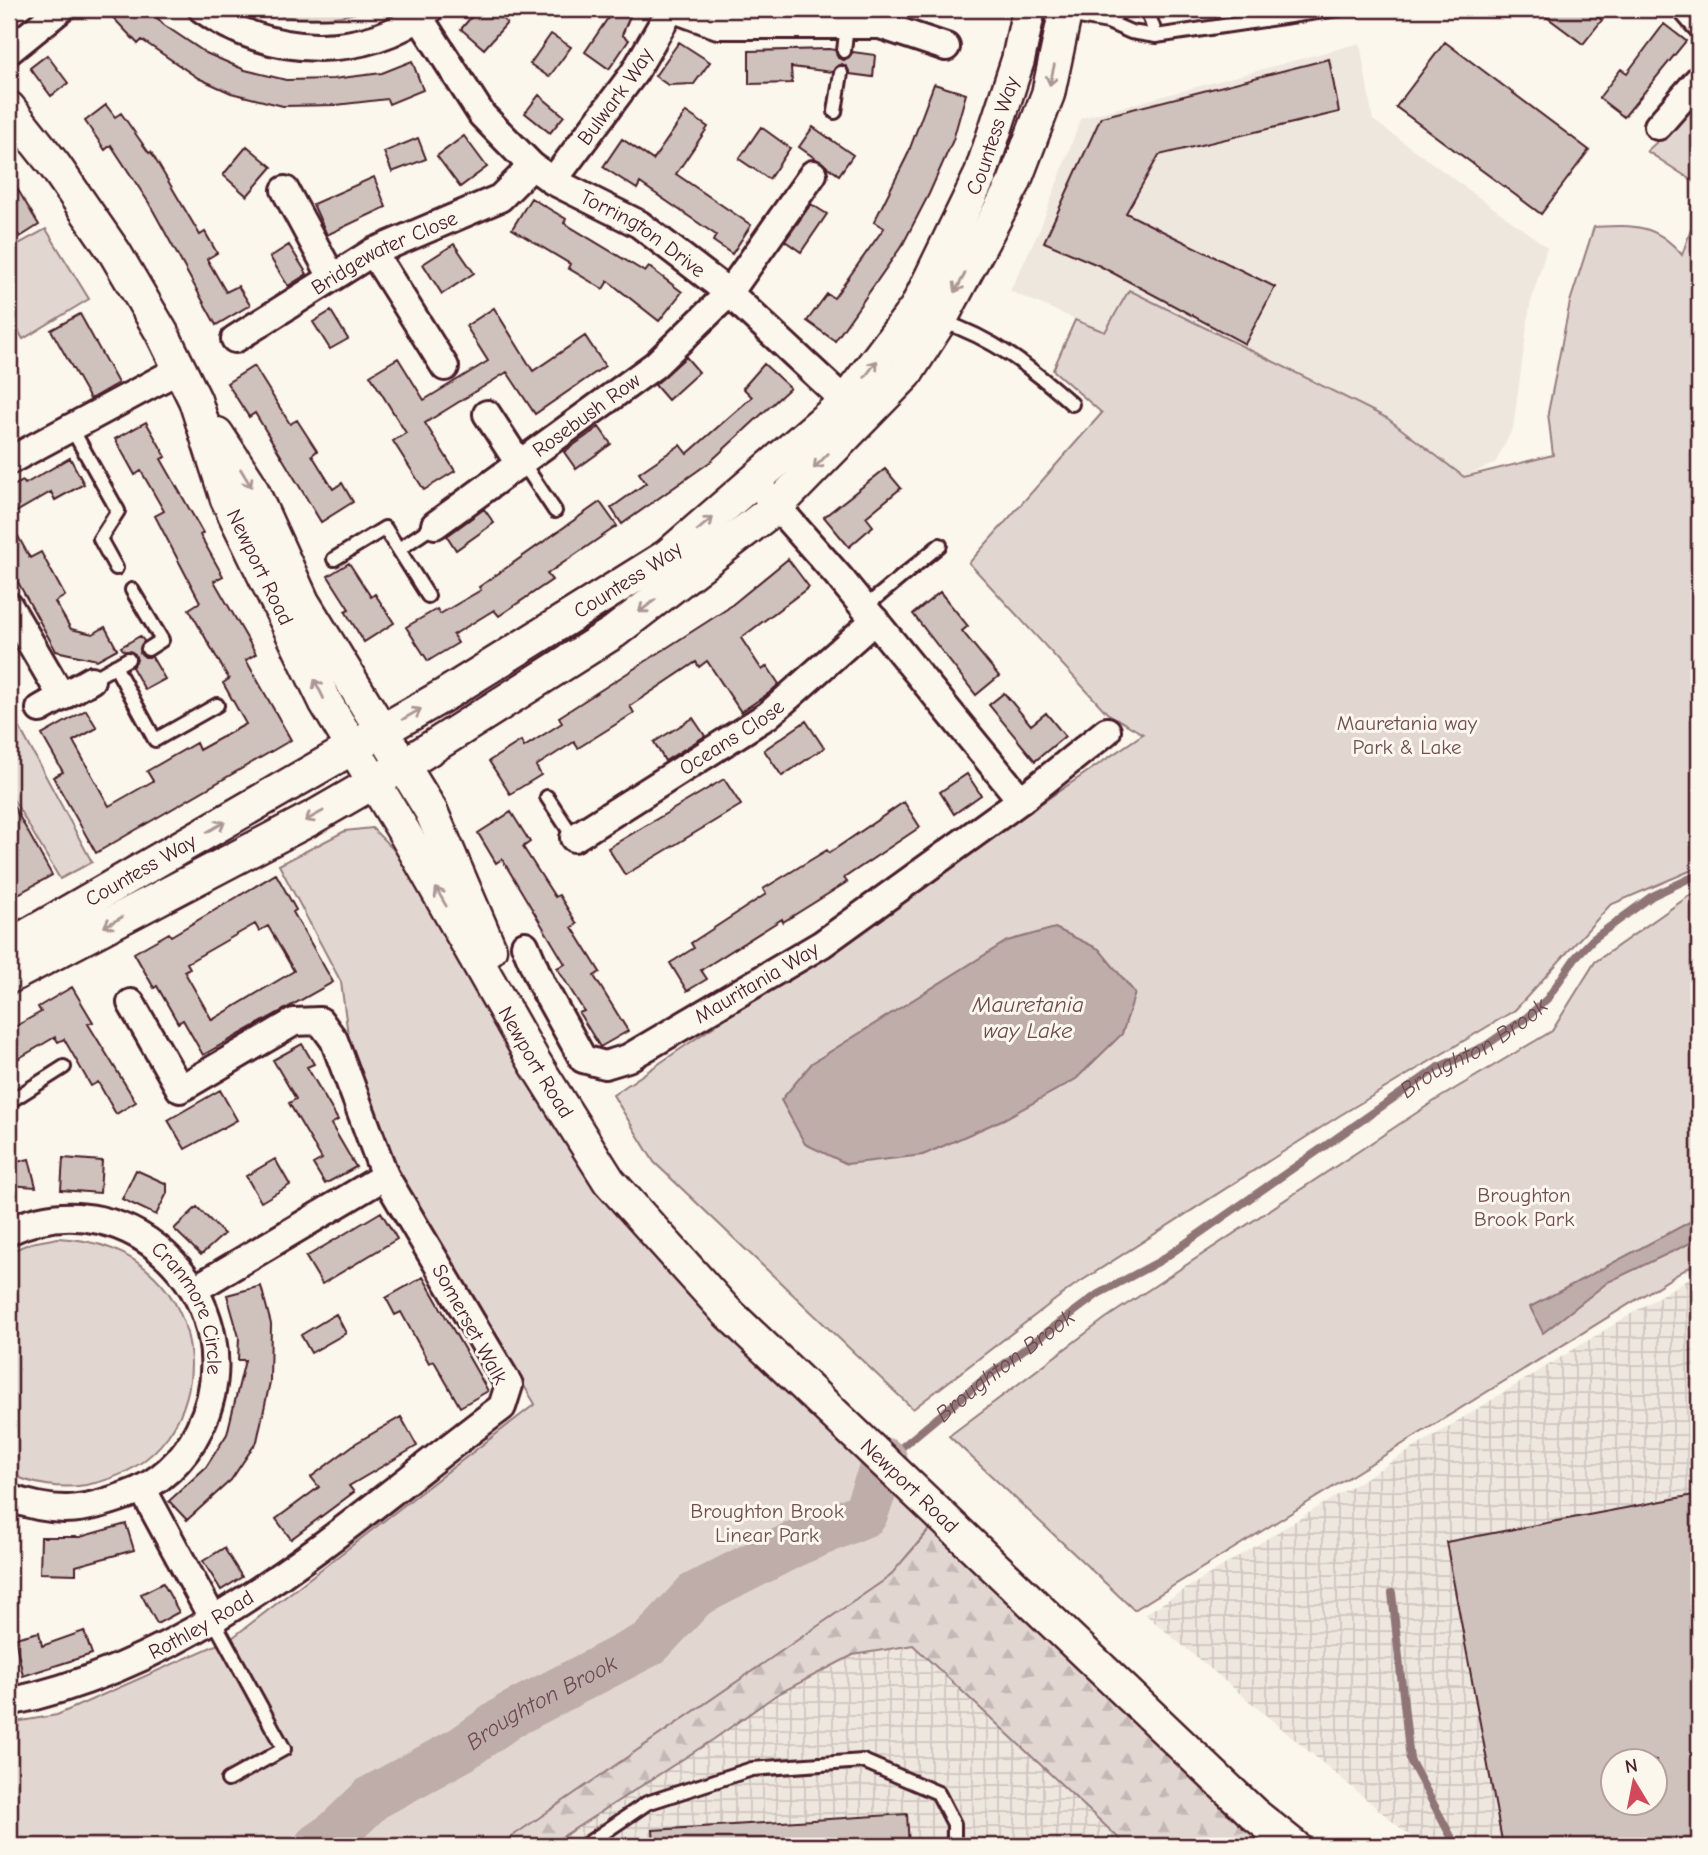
<svg xmlns="http://www.w3.org/2000/svg" width="1708" height="1855" viewBox="0 0 1708 1855" font-family="'Comic Neue',sans-serif">
	<style>
		.built { fill: #eee7de }
		.industrial { fill: url(#industrial-grid); fill-rule: evenodd }
		.forest { fill: url(#forest-firs); stroke: #967b7e; stroke-width: 2 }
		.green { fill: #e2d7d0; stroke: #967b7e; stroke-width: 2 }
		.water { fill: #bfadaa; stroke: #907477; stroke-width: 2 }
		.lines { fill: none; stroke-linecap: round; stroke-linejoin: round }
		.stream { stroke: #907477; stroke-width: 8 }
		.river { stroke: #bfadaa; stroke-width: 46 }
		.building { fill: #cfc2bc; stroke: #4a1f2b; stroke-width: 2; fill-rule: evenodd }
		.service-casing { stroke: #4a1f2b; stroke-width: 18 }
		.minor-casing { stroke: #4a1f2b; stroke-width: 32 }
		.tertiary-casing { stroke: #4a1f2b; stroke-width: 37 }
		.service { stroke: #fbf7ec; stroke-width: 12 }
		.minor { stroke: #fbf7ec; stroke-width: 26 }
		.tertiary { stroke: #fbf7ec; stroke-width: 32 }
		.oneway { stroke: #ab9695 }
		.labels { text-anchor: middle; dominant-baseline: central; stroke-width: 6; stroke-linejoin: round; paint-order: stroke }
		.street-label { font-size: 21px; fill: #4a1f2b; stroke: #fbf7ec }
		.park-label { font-size: 21px; fill: #704d54; stroke: #fbf7ec }
		.water-label { font-size: 23px; font-style: italic; fill: #6d4a51; stroke: #fbf7ec }
	</style>
	<defs>
		<pattern id="industrial-grid" width="8" height="8" patternUnits="userSpaceOnUse" patternTransform="scale(1.75)"><rect width="8" height="8" fill="#eee7de"/><path d="M0 4h8M4 0v8" fill="none" stroke="#cec6bf"/></pattern>
		<pattern id="forest-firs" width="22" height="20" patternUnits="userSpaceOnUse" patternTransform="scale(1.75)"><rect width="22" height="20" fill="#e2d7d0"/><path d="M5 1l3.5 6h-7zM16 11l3.5 6h-7z" fill="#c3b8b3"/></pattern>
	</defs>
	<rect width="100%" height="100%" fill="#fbf7ec"/>
	<filter id="ink" filterUnits="userSpaceOnUse"><feTurbulence type="fractalNoise" baseFrequency=".0143" numOctaves="2"/><feDisplacementMap in="SourceGraphic" scale="14" xChannelSelector="R" yChannelSelector="G"/><feConvolveMatrix kernelMatrix="1 2 1 2 8 2 1 2 1" color-interpolation-filters="sRGB"/></filter>
	<g filter="url(#ink)">
		<path class="built" d="M1360 43 1373 120 1547 247 1530 305 1513 428 1495 463 1464 477 1387 418 1129 290 1105 332 1010 291 1040 229 1081 118Z"/>
		<path class="industrial" d="M1699 1272V1846H1422L1145 1614ZM1614 1760H1656V1802H1614Z
			M889 1577 1166 1846H498Z"/>
		<path class="forest" d="M934 1524 1265 1846H1127L913 1645 853 1655 776 1695 714 1739 548 1846H440L812 1620C873 1593 893 1575 934 1524Z"/>
		<path class="green" d="M256 9H368C332 22 292 22 256 9Z
			M1699 103V185L1647 151Z
			M1699 206V867L1610 905 1515 1010 1339 1116 1072 1287 913 1409 654 1162 613 1095 1143 734 1107 713 969 563 1102 413 1053 370 1075 320 1105 332 1129 290 1387 418 1464 477 1553 455 1548 413 1570 302 1594 227C1632 225 1656 223 1682 255Z
			M46 229 89 299 23 339 9 315V249Z
			M9 708 92 862 60 879 9 792Z
			M372 828 399 855 537 1095 631 1223 934 1524 889 1577 498 1846H9V1723L57 1715 232 1638 535 1404 400 1180 348 1035 341 982 279 865 345 831Z
			M1699 894V1261L1134 1610 949 1436 1106 1318 1436 1100 1552 1031 1595 962 1689 896Z
			M58 1238C225 1245 235 1458 86 1485 60 1489 32 1485 9 1473V1252L31 1243Z"/>
		<path class="water" d="M1055 928 1099 949 1135 993 1122 1034 1076 1079 1004 1119 923 1155 847 1164 805 1144 781 1100 812 1063 1007 941Z
			M1699 1217V1239L1608 1282 1543 1333 1530 1307Z"/>
		<g class="lines">
			<g class="stream">
				<path id="s1" d="M890 1457 979 1383 1098 1294 1160 1261 1437 1068 1485 1046 1527 1017 1547 999 1575 958 1593 939 1652 896 1699 874"/>
				<path d="M1392 1593 1410 1760 1456 1846"/>
			</g>
			<path class="river" id="s2" d="M317 1846 337 1832 372 1798 462 1749 509 1716 650 1643 695 1595 794 1544 865 1514 885 1461"/>
		</g>
		<path class="building" d="M105 9H149L164 25 206 53 245 70 286 80 333 79 382 73 412 61 423 90 389 104 387 99 336 105 283 106 231 93 198 78 142 40 138 44Z
			M478 9H491L507 23 484 49 461 29Z
			M614 9H633L622 35 629 40 609 69 585 52Z
			M1536 9H1588L1602 20 1583 44Z
			M1664 24 1686 41 1624 117 1599 98 1621 69 1627 73Z
			M551 34 571 47 549 77 530 64Z
			M679 42 710 62 694 84 668 85 655 76Z
			M1445 42 1589 150 1541 214 1396 107Z
			M829 49 835 50 838 58 844 60 853 52 875 55 873 77 850 74 847 67 842 64 832 72 791 67 792 83 749 84V51Z
			M47 55 68 83 51 96 30 68Z
			M1329 59 1339 112 1159 155 1126 213 1275 287 1245 344 1100 266 1044 242 1101 117Z
			M934 84 966 94 953 140 929 194 903 244 835 341 807 321 827 294 834 298 884 228 874 222 907 156Z
			M539 95 564 116 550 133 525 113Z
			M106 105 115 117 121 113 149 153 151 152 200 235 205 232 217 253 207 259 226 292 238 286 250 305 216 325 149 203 111 145 105 150 85 121Z
			M686 112 708 127 676 174 751 225 732 254 713 241 716 235 640 183 637 189 603 167 622 139 653 160Z
			M761 127 790 148 769 179 739 159Z
			M813 127 853 155 839 175 799 147Z
			M464 136 487 167 460 187 437 156Z
			M418 138 426 159 392 172 384 152Z
			M247 146 272 167 247 196 223 175Z
			M9 175 39 225 20 237 17 233 9 238Z
			M374 177 386 207 327 235 313 204Z
			M531 198 566 219 564 223 645 272 649 267 682 292 659 321 608 281 603 289 568 268 570 264 512 229Z
			M811 204 827 214 801 252 785 241Z
			M454 244 474 273 442 294 423 264Z
			M289 245 307 274 288 286 270 257Z
			M494 308 533 371 585 336 605 366 535 414 507 372 425 423 455 471 424 490 393 441 406 433 370 375 398 358 424 400 488 361 466 326Z
			M331 311 348 339 330 349 313 322Z
			M80 314 118 383 90 399 51 330Z
			M686 357 699 372 668 400 655 385Z
			M764 364 790 388 710 462 622 524 611 508 646 483 639 473 680 445 687 454 752 397 743 388Z
			M254 366 290 424 297 420 317 451 312 455 333 489 342 483 353 502 321 522 255 413 249 417 227 383Z
			M146 422 166 457 161 459 203 533 200 535 223 576 214 581 256 654 246 660 291 740 96 853 53 777 63 772 42 735 86 710 97 728 73 741 109 806 153 781 147 771 196 743 199 750 246 724 223 683 229 679 189 609 200 602 155 516 164 511 141 471 135 475 115 439Z
			M599 427 611 444 576 469 564 452Z
			M70 458 84 484 55 500 51 492 9 516V488L23 481 25 484Z
			M885 469 901 488 866 517 873 526 849 547 824 517Z
			M600 502 617 526 547 574 552 580 499 616 494 610 453 635 458 643 428 661 406 627 437 609 440 614 481 590 479 587Z
			M484 509 494 523 456 550 447 536Z
			M9 520 30 558 41 552 65 596 55 602 71 629 93 634 105 627 117 649 97 660 56 651 9 566Z
			M788 559 809 587 741 638 762 670 767 666 779 684 769 693 741 712 707 661 699 667 696 662 630 706 634 713 578 748 574 742 536 766 541 775 510 794 489 761 521 741 524 747 562 723 559 717 727 609Z
			M349 563 371 597 375 594 394 623 364 642 345 611 349 609 328 576Z
			M940 592 968 626 962 631 999 676 976 695 913 614Z
			M140 636 144 641 140 653 145 657H152L165 679 145 690 132 667 137 660 135 654 124 651 121 647Z
			M1004 693 1031 725 1046 713 1065 736 1035 761 989 705Z
			M693 718 705 736 665 761 654 742Z
			M806 721 824 748 782 776 764 750Z
			M967 774 981 795 954 814 940 792Z
			M724 779 741 805 625 875 608 848Z
			M9 798 52 875 9 899Z
			M904 802 920 827 844 878 847 882 783 922 782 919 701 970 707 979 687 991 670 963 694 948 691 943 766 894 763 889 827 850 829 853Z
			M511 812 530 842 523 847 555 897 559 895 577 924 572 927 600 972 594 976 628 1031 600 1047 579 1013 584 1011 557 968 565 964 502 859 496 863 478 833Z
			M276 874 296 910 293 912 333 982 203 1055 183 1020 178 1023 157 986 154 988 134 953 169 933 171 936ZM255 924 259 931 268 926 294 971 212 1020 184 971 190 968 187 963Z
			M72 987 93 1022 88 1024 136 1102 116 1114 98 1082 91 1086 64 1039 58 1042 55 1037 9 1064V1030L41 1012 38 1007Z
			M302 1044 314 1064 307 1067 338 1120 331 1124 356 1167 325 1184 313 1164 322 1159 289 1103 296 1099 273 1060Z
			M220 1090 237 1120 185 1149 168 1120Z
			M63 1158 102 1161 100 1193 61 1190Z
			M29 1159 36 1187 9 1185V1164Z
			M275 1159 290 1185 261 1202 246 1176Z
			M136 1170 167 1184V1193L156 1215 122 1199Z
			M197 1207 224 1234 201 1255 174 1229Z
			M381 1212 397 1239 322 1284 306 1257Z
			M423 1277 488 1391 460 1407 434 1361 429 1363 401 1312 395 1315 386 1298Z
			M261 1286 271 1324 270 1382 257 1441 231 1480 187 1520 169 1501 206 1467 227 1434 245 1360H238L239 1337 227 1295Z
			M336 1314 346 1333 311 1353 301 1335Z
			M401 1417 417 1446 349 1486 354 1492 291 1539 276 1519 319 1487 311 1477 356 1443Z
			M1699 1494V1846H1503L1446 1542ZM1614 1760H1656V1802H1614Z
			M126 1524 134 1550 76 1566V1574L40 1573 41 1537H80Z
			M224 1548 242 1577 221 1590 203 1561Z
			M163 1583 179 1612 157 1624 141 1594Z
			M84 1631 92 1654 23 1676 15 1638 39 1632 42 1646Z
			M907 1814 909 1846H654L653 1830Z"/>
		<g class="lines">
			<g class="service-casing">
				<path id="service" d="M1033 9 1108 22 1131 32 1156 36 1338 9
					M1147 9 1156 36
					M1108 22 1123 9
					M844 51 847 25
					M835 112 841 73
					M941 321C993 338 1032 368 1072 404
					M72 429 118 511 100 539 116 568
					M523 463 555 511
					M399 549 435 525
					M334 559 385 528 428 596
					M132 590 162 640 148 649
					M865 607 940 545
					M115 666 155 740 217 705
					M91 680 128 659
					M547 797 574 838
					M9 1102 64 1067
					M214 1621 284 1749 228 1780
					M584 1846 647 1803 752 1769 863 1761 938 1793 954 1824V1846"/>
			</g>
			<g class="minor-casing">
				<g id="minor">
					<path d="M202 9C268 57 364 62 430 9"/>
					<path d="M674 9 718 25H880L946 47"/>
					<path d="M1687 9 1699 23"/>
					<path id="s3" d="M419 17 482 115 532 166 553 181 639 224 729 293 859 414"/>
					<path d="M9 51 61 9"/>
					<path d="M1658 126 1699 79"/>
					<path id="s4" d="M553 181 634 73 671 9"/>
					<path d="M285 190 332 277"/>
					<path d="M373 252 445 367"/>
					<path id="s5" d="M235 339 373 252 500 198 532 166"/>
					<path d="M487 414 520 465"/>
					<path d="M9 461 180 369"/>
					<path id="s6" d="M435 525 655 365 729 293 813 174"/>
					<path d="M9 606 62 697"/>
					<path d="M40 709 91 680"/>
					<path d="M1021 800 1107 731"/>
					<path id="s7" d="M574 838 768 715 875 620"/>
					<path id="s8" d="M525 945 542 985 583 1059 605 1065 628 1058 822 944 1021 800 840 578 755 482"/>
					<path id="s9" d="M9 1231C133 1172 259 1308 199 1429 184 1460 159 1484 127 1495 81 1512 55 1514 9 1498"/>
					<path d="M195 1289 385 1176"/>
					<path d="M143 1490 214 1621"/>
					<path id="s10" d="M9 1702C201 1663 349 1521 502 1407L509 1385 385 1176 334 1040 320 1021 294 1022 180 1089 131 1003"/>
				</g>
			</g>
			<g class="tertiary-casing">
				<g id="tertiary">
					<path id="s11" d="M9 108 55 166 115 253 162 333 195 400 227 499 326 703 403 830 535 1063 609 1181 725 1310 1254 1814 1294 1846"/>
					<path d="M217 434 249 483 303 602 431 811 490 949"/>
					<path id="s12" d="M9 946 446 694 667 556 845 402 916 308 980 176 1018 60 1029 9"/>
					<path d="M9 977 312 818 404 765 614 632 776 507 906 374 940 321 1014 183 1048 94 1066 9"/>
				</g>
			</g>
			<use href="#service" class="service"/>
			<use href="#minor" class="minor"/>
			<use href="#tertiary" class="tertiary"/>
		</g>
		<defs><path id="oneway-shaft" d="M-6 0H5M1.5-3L5.5 0L1.5 3" fill="none" stroke-width="1.6" stroke-linecap="round" stroke-linejoin="round" transform="scale(1.75)"/></defs>
		<g class="oneway">
			<use href="#oneway-shaft" transform="translate(1052 75) rotate(103)"/>
			<use href="#oneway-shaft" transform="translate(960 283) rotate(118)"/>
			<use href="#oneway-shaft" transform="translate(871 369) rotate(-53)"/>
			<use href="#oneway-shaft" transform="translate(821 461) rotate(134)"/>
			<use href="#oneway-shaft" transform="translate(246 478) rotate(59)"/>
			<use href="#oneway-shaft" transform="translate(705 524) rotate(-40)"/>
			<use href="#oneway-shaft" transform="translate(647 606) rotate(142)"/>
			<use href="#oneway-shaft" transform="translate(319 689) rotate(-116)"/>
			<use href="#oneway-shaft" transform="translate(412 714) rotate(-30)"/>
			<use href="#oneway-shaft" transform="translate(314 816) rotate(151)"/>
			<use href="#oneway-shaft" transform="translate(216 827) rotate(-30)"/>
			<use href="#oneway-shaft" transform="translate(441 897) rotate(-120)"/>
			<use href="#oneway-shaft" transform="translate(113 922) rotate(152)"/>
		</g>
	</g>
	<g class="labels">
		<g class="street-label">
			<text stroke="none"><textPath href="#s4" startOffset="105">Bulwark Way</textPath></text>
			<text stroke="none"><textPath href="#s12" startOffset="1307">Countess Way</textPath></text>
			<text stroke="none"><textPath href="#s3" startOffset="318">Torrington Drive</textPath></text>
			<text stroke="none"><textPath href="#s5" startOffset="173">Bridgewater Close</textPath></text>
			<text stroke="none"><textPath href="#s6" startOffset="187">Rosebush Row</textPath></text>
			<text stroke="none"><textPath href="#s11" startOffset="527">Newport Road</textPath></text>
			<text stroke="none"><textPath href="#s12" startOffset="719">Countess Way</textPath></text>
			<text stroke="none"><textPath href="#s7" startOffset="187">Oceans Close</textPath></text>
			<text stroke="none"><textPath href="#s12" startOffset="152">Countess Way</textPath></text>
			<text stroke="none"><textPath href="#s8" startOffset="324">Mauritania Way</textPath></text>
			<text stroke="none"><textPath href="#s11" startOffset="1094">Newport Road</textPath></text>
			<text stroke="none"><textPath href="#s9" startOffset="228">Cranmore Circle</textPath></text>
			<text transform="translate(470 1324) rotate(61)">Somerset Walk</text>
			<text stroke="none"><textPath href="#s11" startOffset="1662">Newport Road</textPath></text>
			<text stroke="none"><textPath href="#s10" startOffset="208">Rothley Road</textPath></text>
		</g>
		<g class="park-label">
			<text x="1407" y="723">Mauretania way<tspan x="1407" dy="24">Park &amp; Lake</tspan></text>
			<text x="1524" y="1195">Broughton<tspan x="1524" dy="24">Brook Park</tspan></text>
			<text x="767" y="1511">Broughton Brook<tspan x="767" dy="24">Linear Park</tspan></text>
		</g>
		<g class="water-label">
			<text x="1028" y="1004">Mauretania<tspan x="1028" dy="26">way Lake</tspan></text>
			<text stroke="none"><textPath href="#s1" startOffset="714">Broughton Brook</textPath></text>
			<text stroke="none"><textPath href="#s1" startOffset="147">Broughton Brook</textPath></text>
			<text stroke="none"><textPath href="#s2" startOffset="268">Broughton Brook</textPath></text>
		</g>
	</g>
	<rect width="1708" height="1855" fill="none" stroke="#fbf7ec" stroke-width="35"/>
	<rect x="18" y="18" width="1673" height="1820" fill="none" stroke="#4a1f2b" stroke-width="2.5" filter="url(#ink)"/>
	<g transform="translate(1634 1782) rotate(350)"><circle r="33" fill="#fbf7ec" stroke="#b4a19f" stroke-width="2"/>
	<path d="M0-5L12 26L0 18L-12 26Z" fill="#d1495b"/>
	<text y="-10" font-size="19" font-weight="bold" text-anchor="middle" fill="#4a1f2b">N</text>
	</g>
</svg>
